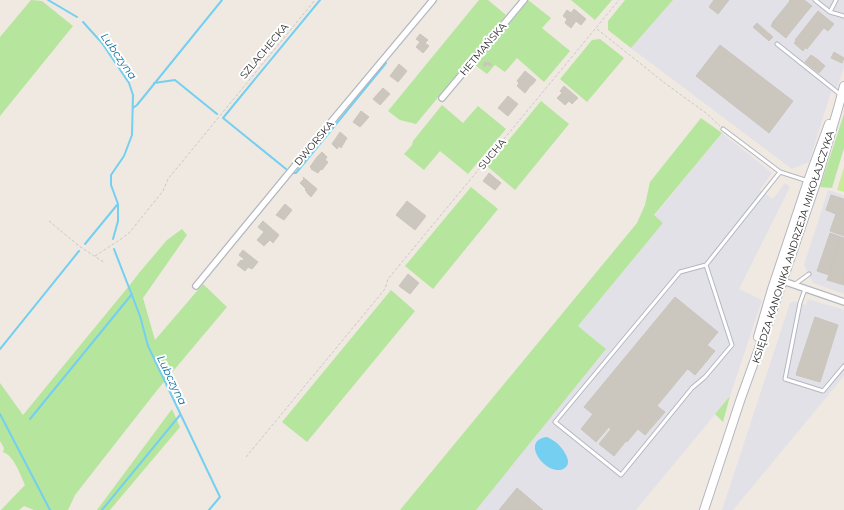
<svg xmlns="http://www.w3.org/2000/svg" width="844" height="510" viewBox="0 0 844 510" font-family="Montserrat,sans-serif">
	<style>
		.industrial { fill: #e3e1e8 }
		.green { fill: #b6e59e }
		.pitch { fill: #c9ec9a }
		.water { fill: #75cff0 }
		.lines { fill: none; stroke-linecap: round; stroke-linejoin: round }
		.stream { stroke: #75cff0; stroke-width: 2 }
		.building { fill: #cbc7bf; stroke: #cbc5ba }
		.service-casing { stroke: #b4b7c1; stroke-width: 5 }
		.minor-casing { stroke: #b4b7c1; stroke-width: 8 }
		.secondary-casing { stroke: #b4b7c1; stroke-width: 10 }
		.path { stroke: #c9c9c9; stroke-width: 1; stroke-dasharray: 3 2; stroke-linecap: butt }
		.service { stroke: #fff; stroke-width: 3 }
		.minor { stroke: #fff; stroke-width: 5.5 }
		.secondary { stroke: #fff; stroke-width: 8 }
		.labels { text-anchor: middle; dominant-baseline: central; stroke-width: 4; stroke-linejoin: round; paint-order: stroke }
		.street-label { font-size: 10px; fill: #2e2e2e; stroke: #fff }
		.water-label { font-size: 11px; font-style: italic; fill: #0d6fa3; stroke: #fff }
	</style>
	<rect width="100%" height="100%" fill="#efe9e1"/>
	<path class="industrial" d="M673 0H844V67L837 88 833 86 809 162 792 169 631 48Z
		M722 133 772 173 760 190 773 199 785 183 790 187 739 289 762 300 730 396 636 510H474L606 349 578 326 663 223 654 216Z
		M828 190 844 195V294L813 283 804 265Z
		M808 299 844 310V376L733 510H722L790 303 794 301 806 305Z"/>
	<path class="green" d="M31 0 42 1 73 26 0 116V37Z
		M479 0H488L506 15 416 124 400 120 388 111Z
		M528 0 551 18 542 28 570 51 544 82 517 58 505 72 495 65 487 74 475 65Z
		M571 0H612L595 20Z
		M625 0H673L631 48 608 30V21Z
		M600 39 624 58 587 102 560 79 592 40Z
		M541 101 569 124 515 190 487 166Z
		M442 105 463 123 478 106 506 129 468 174 440 151 424 170 404 154 412 145 413 141Z
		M844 114V148L832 188 820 187Z
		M701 118 722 133 654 215 663 223 578 326 606 349 476 510H400L637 223 645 205 650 182Z
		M471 187 498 209 433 289 405 266Z
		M182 229 187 235 143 298 155 340 203 284 227 307 158 389 100 463 75 495 68 510H34L24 506 19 510H1L25 485C20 474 14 456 3 452L4 448 0 441V383L23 415 133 281 139 273 167 240Z
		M391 290 415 311 307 442 282 422Z
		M730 396 723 422 715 414Z
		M172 409 180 427 110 510H97Z"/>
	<path class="pitch" d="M844 167V192L837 190Z"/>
	<path class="water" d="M547 437C551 439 555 441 558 444 563 449 572 461 566 467 563 470 560 470 557 470 541 469 522 440 547 437Z"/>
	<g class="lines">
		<path class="stream" d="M48 0 77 17
			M83 22 102 43 129 83 133 95 132 135 124 156 111 175V185L118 204V221L113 239
			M154 83 175 80 217 114
			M133 108 137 105 222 0
			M286 169 223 118 320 0
			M292 173H296L386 63
			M85 244 117 205
			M114 249 140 316 148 346 220 497 209 510
			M0 349 79 251
			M0 414 50 510
			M30 419 132 294
			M102 510 180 415"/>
	</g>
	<path class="building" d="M714 0H729L718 14 709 7Z
		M789 0H804L812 6 805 14Z
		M790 1 805 14 788 35 772 23Z
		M574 9 586 19 581 25 576 21 571 28 565 23 567 19 563 16 567 10 571 13Z
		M818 11 830 21 826 25 814 16Z
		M814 16 826 25 807 49 795 40Z
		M830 21 834 24 828 31 824 28Z
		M757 23 773 37 769 41 753 27Z
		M773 23 788 35 786 38 771 26Z
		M420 34 428 40 425 43 429 46 423 53 416 47 420 42 416 39Z
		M796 41 805 48 803 51 794 43Z
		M720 45 793 101 769 133 696 76Z
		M834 52 844 58 842 63 831 58Z
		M811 55 817 59 811 67 805 62Z
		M817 59 825 66 819 73 811 67Z
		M485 62 488 63 489 62 492 65 490 66 487 64 485 67 483 65Z
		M399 64 407 71 398 82 390 76Z
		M525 71 536 80 532 85H531L525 93 517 86 519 83 517 81Z
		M564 86 578 98 572 104 569 101 565 105 557 98 562 93 560 91Z
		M383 88 390 94 380 105 373 99Z
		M508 96 518 104 508 116 498 108Z
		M361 111 369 117 360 127 353 122Z
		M340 132 347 138 341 148 339 146 337 149 332 144Z
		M322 152 327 157 325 160 328 162 322 170 321 169 318 173 311 169 312 168 310 167 317 157Z
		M489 173 501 183 495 190 483 181Z
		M303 177 317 189 311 197 307 193V192L305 190 306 189 300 183 304 179Z
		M831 195 844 199V236L830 231 836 214 826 210Z
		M407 201 426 216 415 230 396 215Z
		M285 204 292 210 284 220 276 215Z
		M263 221 279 235 273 243 270 240 264 246 257 240 264 232 258 227Z
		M830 233 841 237 829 275 817 271Z
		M841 237 844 238V280L829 275Z
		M243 250 258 262 252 269 248 267 245 271 237 265 241 260 242 261 244 259 239 255Z
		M408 274 419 283 410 294 399 286Z
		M829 275 844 280V285L827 280Z
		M675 297 718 332 627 442 584 407Z
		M815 317 838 325 822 376 798 368Z
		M707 345 715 351 695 375 688 369Z
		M798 368 822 376 820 382 796 375Z
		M657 406 665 412 645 435 638 429Z
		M593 414 609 427 596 442 581 429Z
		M611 429 626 441 614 456 599 444Z
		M517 488 543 510H499Z"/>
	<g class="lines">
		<g class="service-casing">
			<path id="service" d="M815 0 830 12 844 16
				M830 12 836 0
				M777 44 841 95
				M723 129 780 172 808 181
				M706 265 680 272 555 422 621 475 692 388 705 377 732 345 706 265 780 172
				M794 285 809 274
				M805 289 800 303 785 379 823 391 844 366"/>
		</g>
		<g class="minor-casing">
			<path id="minor" d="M442 98 524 0
				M780 280 844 302
				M196 286 321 134 433 0"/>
		</g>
		<g class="secondary-casing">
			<path id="secondary" d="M758 337 772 289 808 181 829 124
				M704 510 741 398 771 315 816 183 837 112 844 86"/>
		</g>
		<path class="path" d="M597 29 666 84 706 113 720 126
			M49 221 79 246 105 263
			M95 256 121 239 130 232 163 191 168 179 315 0
			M246 457 385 289 388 279 619 0"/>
		<use href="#service" class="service"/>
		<use href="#minor" class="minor"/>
		<use href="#secondary" class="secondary"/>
	</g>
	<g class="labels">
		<g class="street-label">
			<text transform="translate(483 49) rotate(-50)">HETMAŃSKA</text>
			<text transform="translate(264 51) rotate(-50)">SZLACHECKA</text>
			<text transform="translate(314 143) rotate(-50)">DWORSKA</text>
			<text transform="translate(492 154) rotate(-50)">SUCHA</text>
			<text transform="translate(793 247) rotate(-72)">KSIĘDZA KANONIKA ANDRZEJA MIKOŁAJCZYKA</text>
		</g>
		<g class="water-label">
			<text transform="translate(119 56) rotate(55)">Lubczyna</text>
			<text transform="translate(172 380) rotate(64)">Lubczyna</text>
		</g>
	</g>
</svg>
